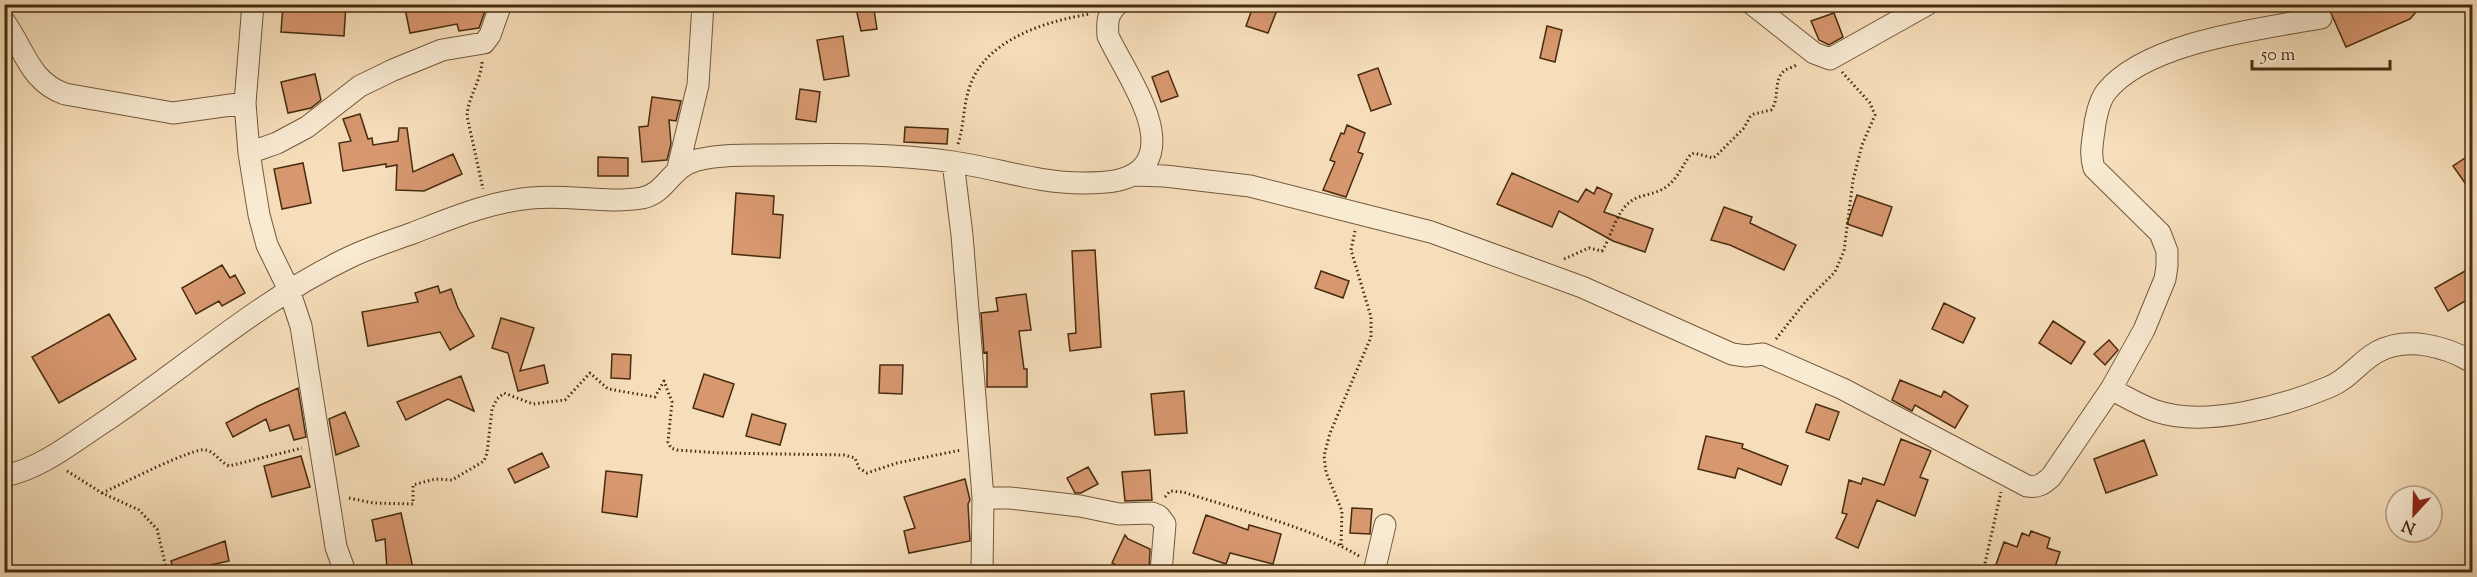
<svg xmlns="http://www.w3.org/2000/svg" width="2477" height="577" viewBox="0 0 2477 577" font-family="'Sorts Mill Goudy',serif">
	<style>
		.building { fill: #d7976f; stroke: #472c0f; stroke-width: 1.5 }
		.lines { fill: none; stroke-linecap: round; stroke-linejoin: round }
		.minor-casing { stroke: #73583a; stroke-width: 23 }
		.path { stroke: #472c0f; stroke-width: 3; stroke-dasharray: 1.5 3; stroke-linecap: butt }
		.minor { stroke: #f9ead2; stroke-width: 21 }
	</style>
	<rect width="100%" height="100%" fill="#f6deba"/>
	<filter id="stains"><feTurbulence type="fractalNoise" baseFrequency=".00333" numOctaves="4"/><feColorMatrix values="0 0 0 0 .2 0 0 0 0 .09 0 0 0 0 .02 0 0 0 .5 -.17"/></filter>
	<radialGradient id="worn" r=".72"><stop offset=".6" stop-color="#630" stop-opacity="0"/><stop offset="1" stop-color="#630" stop-opacity=".3"/></radialGradient>
	<path class="building" d="M283 4H346L344 36 281 32Z
		M404 4H486V8L479 28 459 31 457 24 410 33Z
		M855 4H873L877 29 861 31Z
		M1254 4 1277 10 1268 33 1246 26Z
		M2327 4H2423L2410 19 2346 47Z
		M1834 13 1843 37 1829 45 1819 40 1811 21Z
		M1547 26 1562 30 1555 62 1540 58Z
		M843 36 849 76 824 80 817 40Z
		M1378 68 1391 104 1371 111 1358 75Z
		M1168 71 1178 96 1161 102 1152 77Z
		M315 74 321 100 311 108 288 113 281 82Z
		M800 89 820 92 816 122 796 119Z
		M652 97 681 101 676 121 669 120 671 144 667 160 642 162 639 127 648 126Z
		M360 114 368 139 372 138 373 145 398 141 399 128H407L413 172 453 154 462 174 424 191 396 190 397 165 386 167V164L343 171 339 143 351 141 343 119Z
		M1347 125 1365 133 1358 152 1363 154 1346 197 1323 190 1335 162 1330 160 1341 133 1344 134Z
		M905 127 948 129 947 144 904 142Z
		M598 157 628 158V176H598Z
		M2465 158 2472 168V193L2453 166Z
		M303 163 311 203 282 209 274 169Z
		M1512 173 1578 202 1586 189 1594 194 1597 187 1612 194 1604 212 1653 229 1645 252 1613 241 1559 211 1552 227 1497 204Z
		M736 193 774 196 773 214 783 215 780 258 732 254Z
		M1857 195 1892 207 1882 236 1847 224Z
		M1724 207 1752 217 1750 223 1796 245 1784 270 1730 245 1711 240Z
		M1095 250 1101 347 1070 351 1068 334 1076 333 1072 251Z
		M222 265 230 278 235 275 245 293 222 306 219 301 196 314 182 288Z
		M2472 267V297L2448 311 2435 288Z
		M1321 271 1349 281 1343 298 1315 288Z
		M438 286 440 293 451 289 458 308 474 336 450 350 440 332 368 346 362 312 418 302 415 293Z
		M1026 294 1031 330 1019 331 1024 369H1027V387H987V352L984 353 981 313 998 311 996 298Z
		M1944 303 1975 318 1963 343 1932 329Z
		M109 314 136 359 59 403 32 357Z
		M501 318 534 328 520 371 544 365 548 383 518 391 508 353 492 348Z
		M2053 321 2085 342 2071 364 2039 343Z
		M2109 340 2118 350 2105 365 2094 354Z
		M612 354 631 355 630 379 611 378Z
		M880 365H903L902 394 879 393Z
		M704 374 734 384 723 417 693 408Z
		M461 376 474 411 448 399 406 420 397 402Z
		M1900 380 1941 397 1944 391 1968 406 1955 428 1915 405 1912 411 1892 400Z
		M298 388 306 437 294 440 289 425 270 431 266 419 233 437 226 423 258 406Z
		M1184 391 1187 433 1155 435 1151 394Z
		M1816 404 1839 412 1829 440 1806 432Z
		M345 412 359 446 336 455 329 419Z
		M752 414 786 424 780 445 746 436Z
		M1706 436 1743 444 1742 448 1788 466 1781 485 1738 468 1735 478 1698 469Z
		M1901 439 1931 451 1920 477 1928 480 1915 516 1877 500 1858 548 1836 538 1847 514 1842 513 1849 480 1861 484 1863 478 1884 485Z
		M2144 440 2157 475 2106 493 2094 459Z
		M542 453 549 467 515 483 508 469Z
		M301 456 310 487 272 497 264 466Z
		M1088 467 1098 484 1081 493H1075L1067 478Z
		M1150 470 1152 500 1125 501 1122 472Z
		M606 471 642 475 637 517 602 512Z
		M965 479 970 500 968 504 970 541 909 553 904 531 915 528 904 497Z
		M1352 508 1372 509 1370 534 1350 533Z
		M401 513 413 568 387 570 385 539 376 541 372 520Z
		M1206 515 1248 530 1249 525 1281 534 1273 564 1230 553 1226 564 1193 553Z
		M2031 531 2050 538 2047 548 2060 552 2053 573H1993L2004 542 2017 547 2022 533 2029 536Z
		M1125 535 1128 539 1150 549 1149 573H1130L1112 563Z
		M225 541 229 561 174 573 171 561Z"/>
	<g class="lines">
		<g class="minor-casing">
			<path id="minor" d="M253 4 245 103 249 153 259 215 267 245 289 290 301 326 332 521 336 547 345 572
				M1752 4 1814 53 1830 59 1928 4
				M4 21C25 50 29 81 65 94L173 113 245 103
				M249 153 277 143 307 127 360 86 393 70 442 50 484 43 490 35 501 4
				M953 162 962 235 979 447 983 498 982 572
				M678 168 698 85 703 4
				M1133 175 1165 176 1250 186 1431 232 1582 287 1732 354 1746 356 1763 354 1843 389 2027 486C2038 488 2043 484 2051 477L2111 389 2144 330 2165 279 2167 266V251L2160 233 2094 168C2090 155 2092 145 2094 131 2095 120 2099 101 2106 92 2146 42 2260 29 2321 18
				M2111 389C2126 397 2141 406 2156 411 2205 428 2284 406 2329 387 2349 379 2359 362 2377 352 2407 336 2445 346 2472 362
				M4 476C40 469 72 443 101 424 184 369 258 301 348 258 368 248 391 241 413 233 452 218 489 202 531 198 568 194 606 204 642 198 667 193 670 167 697 160 722 154 748 155 773 155 833 154 893 153 953 162 996 168 1038 183 1082 183 1103 183 1133 183 1146 163 1168 129 1123 69 1108 36 1107 22 1107 14 1118 4
				M983 498H1010L1080 506 1119 514 1152 513 1159 516 1165 524 1161 572
				M1374 572 1385 525"/>
		</g>
		<path class="path" d="M482 62C481 81 468 97 467 116L483 189
			M958 144C964 126 963 107 969 89 983 40 1046 21 1090 14
			M1564 259 1589 248 1602 251C1611 237 1616 212 1630 202 1638 195 1651 195 1661 190 1677 182 1681 167 1691 154L1694 153 1713 158 1716 156 1744 128 1750 117 1754 114 1771 110C1780 99 1773 80 1784 71 1788 68 1794 67 1798 64
			M1776 339 1806 301 1835 272 1844 251 1853 180 1862 145 1875 115 1870 103 1842 72
			M67 471 102 493 139 510 157 529 167 572
			M102 493C118 486 195 446 206 450 215 452 220 462 229 466L302 448
			M1165 497 1170 491 1183 492C1238 510 1311 527 1359 556
			M349 498 373 503 413 504V485L435 479 452 480 484 461 487 453 492 409 497 399 504 393 533 404 565 400 590 373 608 389 655 397 664 381 672 402 668 442 671 448 677 450 720 453 844 455 855 458 859 468 867 473 897 463 961 450
			M1341 545 1342 511 1326 472 1324 456 1330 433 1371 337V317L1351 250 1355 231
			M1983 572 2001 492"/>
		<use href="#minor" class="minor"/>
	</g>
	<rect width="2477" height="577" fill="none" stroke="#f6deba" stroke-width="24"/>
	<rect x="6" y="6" width="2465" height="565" fill="none" stroke="#472c0f" stroke-width="3"/>
	<rect x="12" y="12" width="2453" height="553" fill="none" stroke="#472c0f" stroke-width="1.5"/>
	<g transform="translate(2414 514) rotate(202)"><circle r="28" fill="#f9ead2" stroke="#b29e84" stroke-width="1.5"/>
	<path d="M0-4.5L10 22L0 15L-10 22Z" fill="#8f2418"/>
	<text y="-9" font-size="16" font-weight="bold" text-anchor="middle" fill="#472c0f">N</text>
	</g>
	<path d="M2252 60v9h138v-9" fill="none" stroke="#472c0f" stroke-width="3"/>
	<text x="2261" y="60" font-size="18" fill="#472c0f" stroke="#f9ead2" stroke-width="4.5" paint-order="stroke">50 m</text>
	<rect width="100%" height="100%" filter="url(#stains)"/>
	<rect width="100%" height="100%" fill="url(#worn)"/>
</svg>
